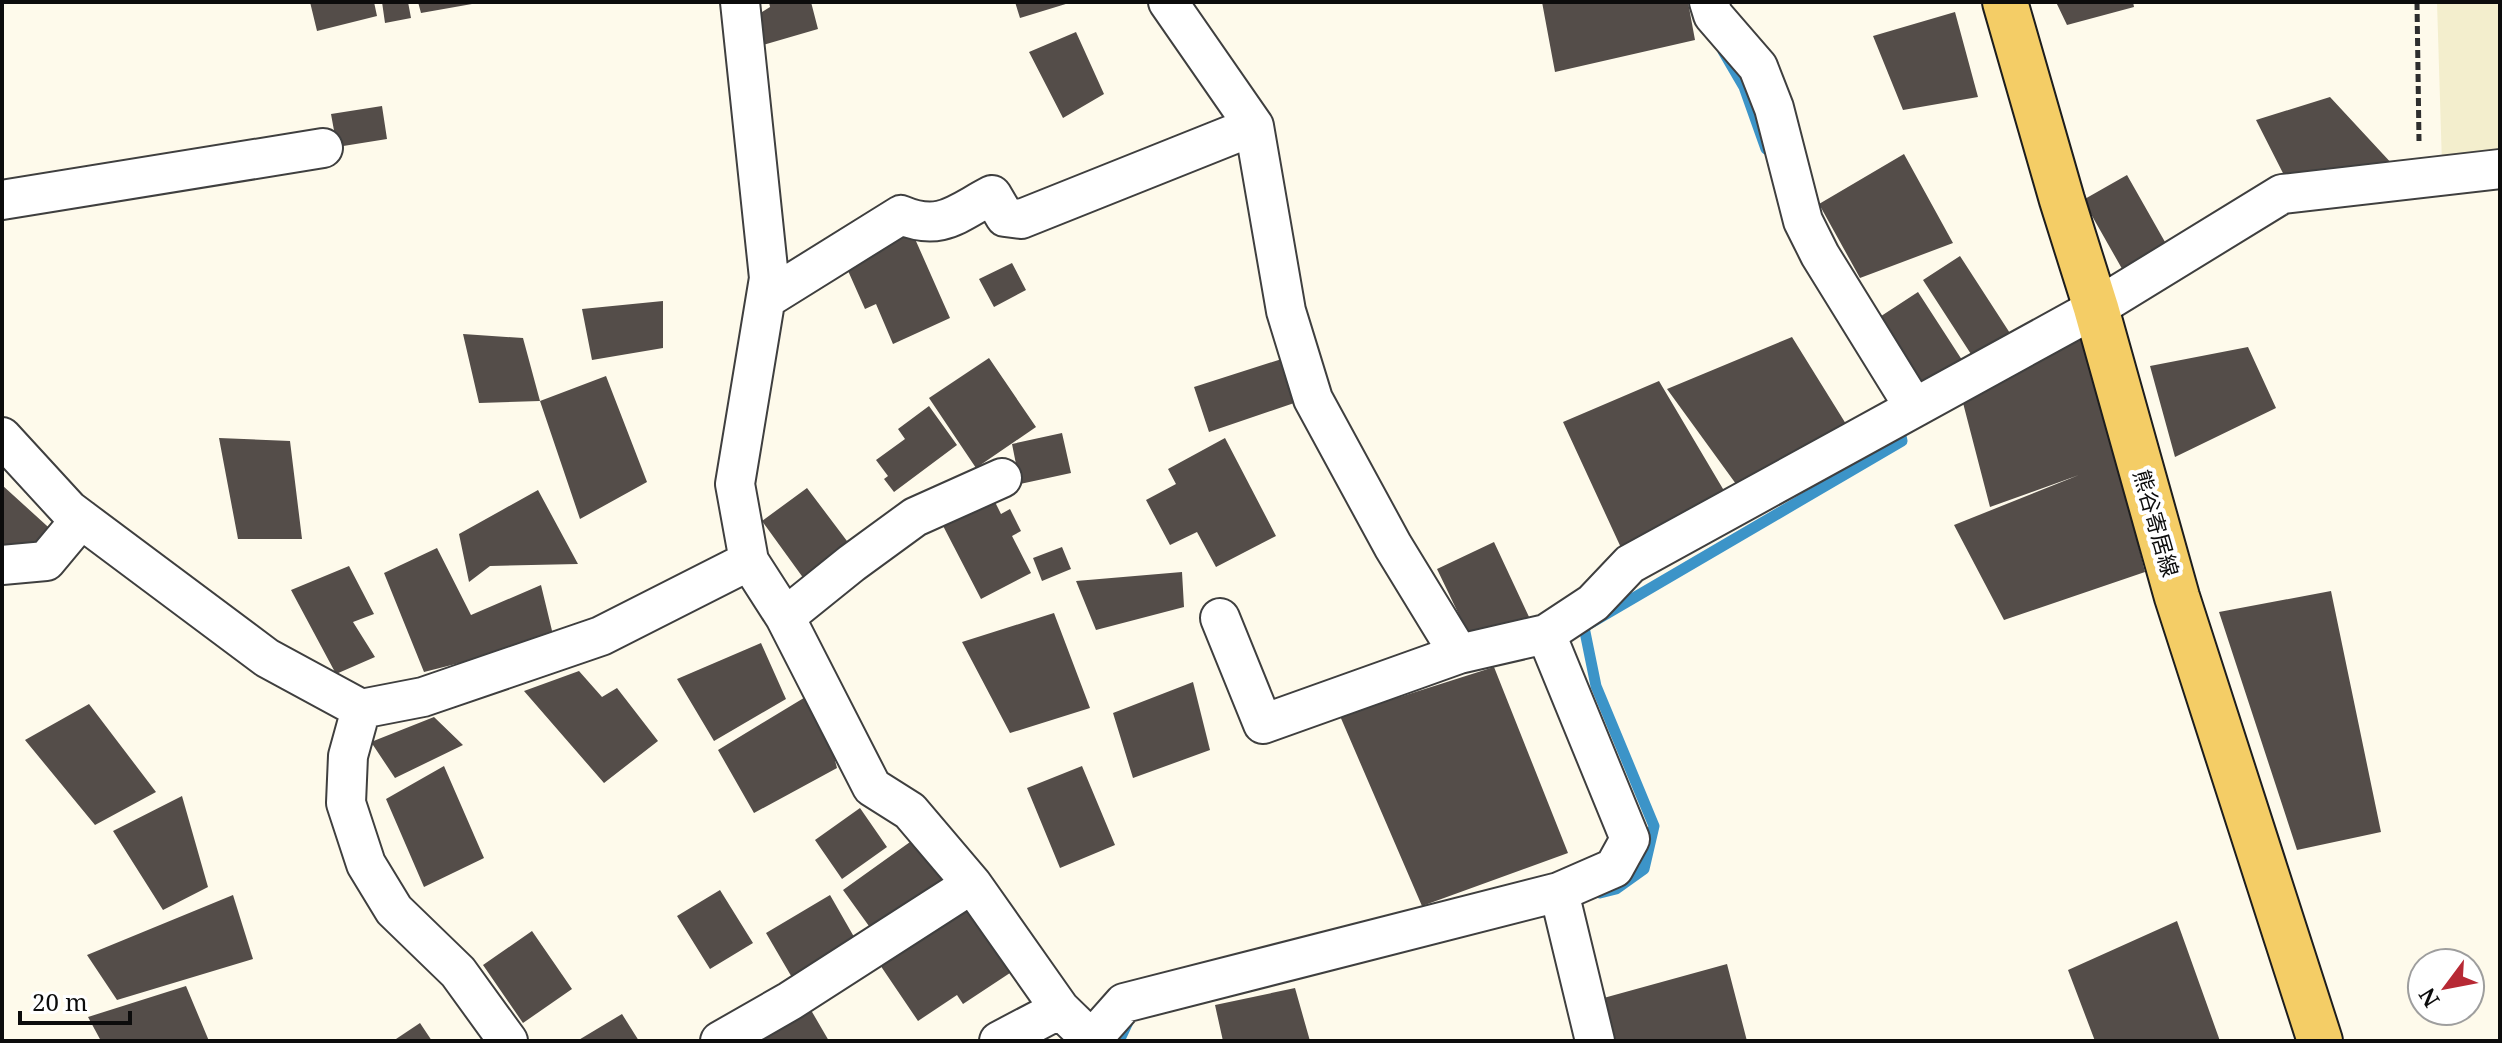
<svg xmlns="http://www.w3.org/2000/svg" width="2502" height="1043" viewBox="0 0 2502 1043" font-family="'Noto Serif','Noto Sans JP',serif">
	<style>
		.farmland { fill: #f3eecd }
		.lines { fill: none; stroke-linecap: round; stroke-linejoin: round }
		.stream { stroke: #3c94c8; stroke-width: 11 }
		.building { fill: #544d49 }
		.minor-casing { stroke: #3f3f3f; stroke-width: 42 }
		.primary-casing { stroke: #1d1d1d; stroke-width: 48 }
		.path { stroke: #2e2e2e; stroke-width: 5; stroke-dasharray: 8 4; stroke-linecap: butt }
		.minor { stroke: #fff; stroke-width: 38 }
		.primary { stroke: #f4cd66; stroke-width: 44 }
		.labels { text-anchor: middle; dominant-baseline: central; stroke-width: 8; stroke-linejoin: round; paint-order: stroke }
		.street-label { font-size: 22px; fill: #0c0c0c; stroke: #fff }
	</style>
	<rect width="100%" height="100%" fill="#fefaeb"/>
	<path class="farmland" d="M2437 2H2500V159L2442 165Z"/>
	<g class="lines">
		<path class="stream" d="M1723 51 1744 87 1766 149
			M1600 893 1616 889 1644 869 1654 826 1596 686 1584 627 1902 441 1898 422
			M1119 1041 1128 1022"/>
	</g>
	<path class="building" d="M310 2H374L377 16 317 31Z
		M382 2H408L411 18 385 23Z
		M418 2H472V4L421 13Z
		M769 2H811L818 29 763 45 759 14 770 7Z
		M1015 2H1069V3L1020 18Z
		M1542 2H1688L1695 40 1555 72Z
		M2056 2H2133L2134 7 2067 25Z
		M1955 12 1978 97 1903 110 1873 36Z
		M1076 32 1104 94 1063 118 1029 52Z
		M2330 97 2394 166 2289 185 2256 120Z
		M382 106 387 139 337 147 331 114Z
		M1904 154 1953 243 1860 278 1819 204Z
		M2127 175 2169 249 2125 274 2083 200Z
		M908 223 950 318 893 344 876 304 865 309 845 264Z
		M1960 256 2017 344 1980 368 1923 280Z
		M1012 263 1026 290 994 307 979 279Z
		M1918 292 1964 363 1919 392 1872 322Z
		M663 301V348L592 360 582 309Z
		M2094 331 2117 460 2145 572 2004 620 1954 525 2079 475 1990 507 1962 399Z
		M463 334 523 338 540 401 479 403Z
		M1792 337 1846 424 1736 484 1667 389Z
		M2248 347 2276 408 2175 457 2150 366Z
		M1288 357 1303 400 1209 432 1194 387Z
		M989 358 1036 427 976 468 929 398Z
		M606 376 647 482 580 519 540 401Z
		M1659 381 1726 494 1623 552 1563 422Z
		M929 406 957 445 894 492 884 479 888 476 876 460 905 439 898 429Z
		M1062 433 1071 473 1020 484 1012 444Z
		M219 438 290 441 302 539H238Z
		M1225 438 1276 536 1216 567 1197 532 1170 545 1146 500 1176 484 1168 469Z
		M2 485 57 535 2 552Z
		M807 488 850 545 804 579 762 521Z
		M538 490 578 564 490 566 469 582 459 534Z
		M991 494 1001 514 1010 509 1021 531 1012 536 1031 573 981 599 940 520Z
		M1494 542 1530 619 1474 646 1437 569Z
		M1062 547 1071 569 1042 581 1033 558Z
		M437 548 471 615 541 585 554 639 424 672 384 573Z
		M349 566 374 614 353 622 375 657 336 674 291 590Z
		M1182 572 1184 607 1096 630 1076 581Z
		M2331 591 2381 832 2297 850 2219 612Z
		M1054 613 1090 708 1010 733 962 642Z
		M761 643 786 699 714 741 677 679Z
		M1494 667 1568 853 1422 906 1340 716Z
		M579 671 602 697 617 688 658 741 604 783 524 691Z
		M1193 682 1210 750 1133 778 1113 713Z
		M817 690 837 768 754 813 718 750Z
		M89 704 156 792 95 825 25 740Z
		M434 717 463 745 395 778 371 742Z
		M444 766 484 858 424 887 386 799Z
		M1082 766 1115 845 1060 868 1027 788Z
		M182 796 208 887 163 910 113 831Z
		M860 808 887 847 842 879 815 840Z
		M917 837 953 888 879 940 843 890Z
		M720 890 753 943 710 969 677 916Z
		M233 895 253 959 117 1000 87 955Z
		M830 895 861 949 797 986 766 933Z
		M967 897 1016 969 963 1004 957 995 918 1021 876 959Z
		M2177 921 2220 1041H2095L2068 970Z
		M532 931 572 989 523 1023 483 965Z
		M1727 964 1747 1041H1610L1600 999Z
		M186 986 209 1041H101L88 1017Z
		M1295 988 1310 1041H1223L1215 1005Z
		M808 1005 829 1041H749Z
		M622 1014 639 1041H577Z
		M420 1023 432 1041H393Z"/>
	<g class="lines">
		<g class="minor-casing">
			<path id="minor" d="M740 2 769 278 735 484 749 561 785 617 872 787 910 811 972 884 1060 1009 1093 1041
				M1168 2 1254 126 1286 311 1313 399 1393 546 1459 654 1546 634 1593 603 1630 564 2096 308 2282 194 2500 169
				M1709 2 1713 15 1758 67 1774 108 1803 221 1820 255 1914 407
				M2 200 323 148
				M766 299 901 215C941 232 957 213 992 195L1005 217 1021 219 1254 126
				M2 437 69 510 81 519 267 658 361 709 423 697 601 636 749 561
				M2 565 46 561 81 519
				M785 617 852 563 915 517 1002 478
				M1220 618 1263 724 1459 654
				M361 709 348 756 346 803 366 864 394 910 458 972 508 1041
				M1559 892 1595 1041
				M1093 1038 1124 1003 1559 892 1614 868 1630 839 1546 634
				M720 1041 790 1001 972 884
				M999 1041 1060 1009"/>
		</g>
		<g class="primary-casing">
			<path id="primary" d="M2005 2 2062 200 2096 308 2177 597 2320 1041"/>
		</g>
		<path class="path" d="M2417 2 2419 141"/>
		<use href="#minor" class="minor"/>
		<use href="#primary" class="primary"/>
	</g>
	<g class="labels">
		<g class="street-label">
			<text transform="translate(2157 523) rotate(74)">熊谷寄居線</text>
		</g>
	</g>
	<rect width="2502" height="1043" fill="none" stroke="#0c0c0c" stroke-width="8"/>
	<g transform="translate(2446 987) rotate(238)"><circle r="38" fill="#ffffff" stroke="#9e9e9e" stroke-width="2"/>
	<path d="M0-6L14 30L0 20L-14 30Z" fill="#b72934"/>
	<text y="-12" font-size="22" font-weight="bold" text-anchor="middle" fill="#0c0c0c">N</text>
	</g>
	<path d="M20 1011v12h110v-12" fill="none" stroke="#0c0c0c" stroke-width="4"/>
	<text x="32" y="1011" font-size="24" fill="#0c0c0c" stroke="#ffffff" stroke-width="6" paint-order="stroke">20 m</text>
</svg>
